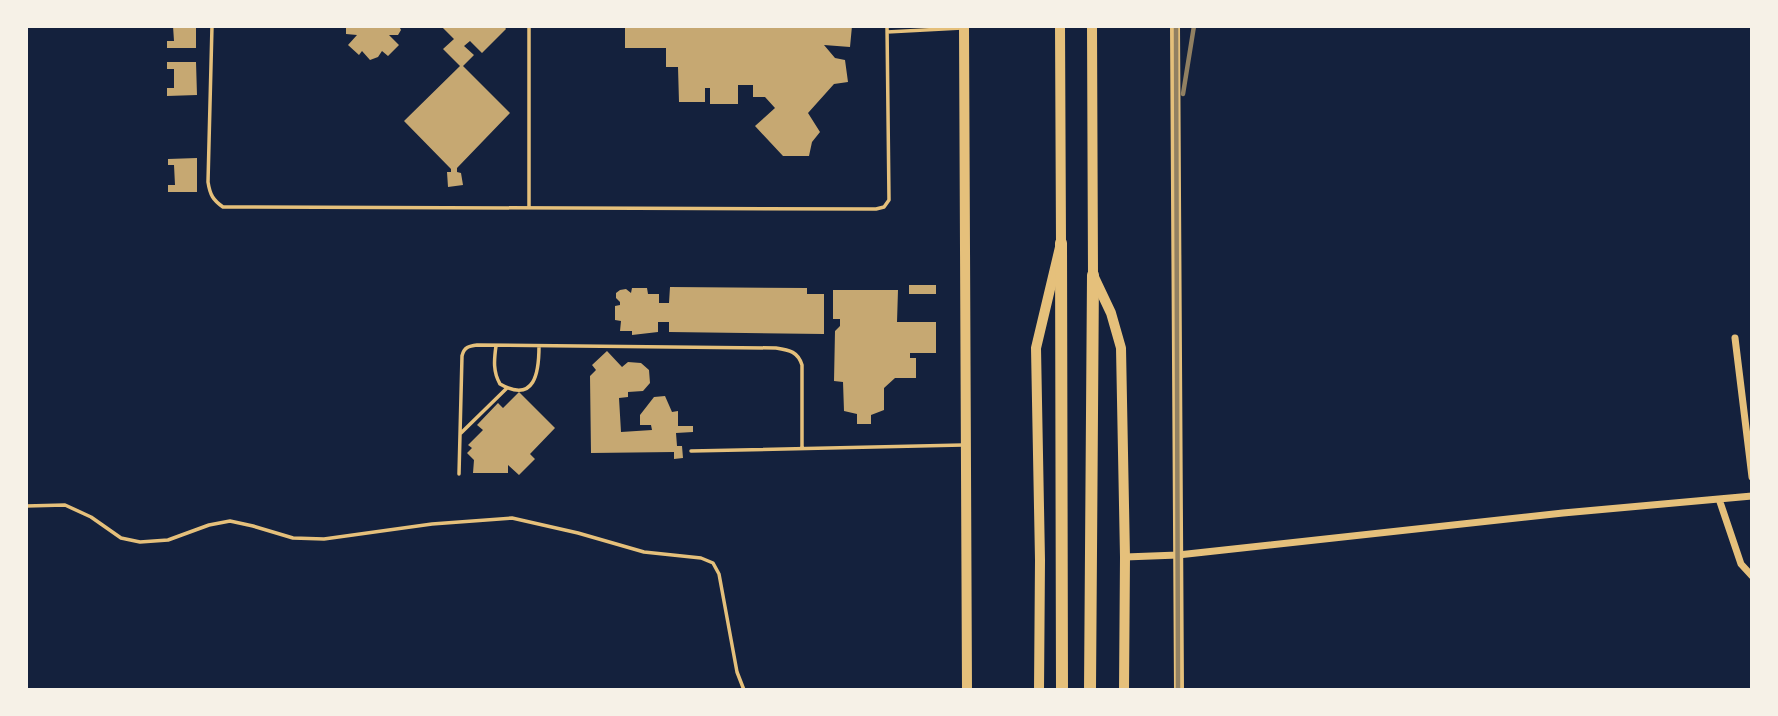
<svg xmlns="http://www.w3.org/2000/svg" width="1778" height="716" viewBox="0 0 1778 716" font-family="Signika,sans-serif">
	<style>
		.building { fill: #c6a872 }
		.lines { fill: none; stroke-linecap: round; stroke-linejoin: round }
		.service { stroke: #e5c07b; stroke-width: 3.5 }
		.minor { stroke: #e5c07b; stroke-width: 7 }
		.tertiary { stroke: #e5c07b; stroke-width: 10 }
		.secondary { stroke: #e5c07b; stroke-width: 10 }
		.primary { stroke: #e5c07b; stroke-width: 12 }
		.rail { stroke: #918062; stroke-width: 4.5 }
	</style>
	<rect width="100%" height="100%" fill="#14213d"/>
	<path class="building" d="M173 26H196V48H167V41H174Z
		M346 26H399L401 30 398 35H389L399 45 388 56 382 51 378 57 370 60 362 51 359 55 348 45 357 35 346 34Z
		M441 26H504L506 29 482 53 470 41 464 46 474 55 463 66 510 113 457 168V172L461 173 463 185 448 187 447 172H451V169L404 121 460 66 443 49 454 39Z
		M625 26H852L850 47 824 45 835 58 845 60 848 82 834 84 808 113 820 132 812 142 809 156H783L755 126 775 108 765 97H753V85H738V104H710V88H705V102H679L678 67H666V48H625Z
		M167 62H196L197 95 167 96V88H174V69H167Z
		M197 158V192H168V185H175L174 165H168V159Z
		M909 285H936V294H909Z
		M670 287 807 288V294H824V334L669 332V322H658V332L632 335V331H620L621 321 615 320V306L620 305V302L616 298V293L620 290 626 289 631 293 632 288H647L648 294H659V303H669Z
		M833 290H898L897 322H936V353H910V358H916V378H895L884 388V410L871 415V424H857V414L844 411 843 382 834 381 835 331 840 326V319H833Z
		M607 351 622 367 628 362 641 363 649 370 650 383 643 391 628 392V397L619 398 621 432 652 430 651 425H640V415L654 397 665 396 672 412 678 411V426H693V432L676 433 677 446H682L683 458 674 459V452L591 453 590 376 596 370 592 365Z
		M519 392 555 428 530 454 535 459 519 475 508 465V473H473L474 460 467 453 472 448 468 445 483 430 477 425 498 403 503 408Z"/>
	<g class="lines">
		<path class="service" d="M212 26 208 182C210 195 213 200 223 207L876 209 884 207 889 200 887 26
			M529 26V206
			M887 32 962 28
			M496 346C494 360 493 372 500 384 535 404 539 372 539 346
			M461 433 507 388
			M691 451 963 445
			M459 474 462 356C464 347 469 346 477 345L776 348C790 350 798 352 802 365V447
			M26 506 65 505 91 517 121 538 140 542 168 540 209 525 230 521 253 526 293 538 324 539 432 524 512 518 578 533 644 552 701 558 713 563 719 574 737 672 744 690"/>
		<path class="minor" d="M1735 338 1752 477
			M1719 499 1741 564 1752 576
			M1125 557 1178 555 1563 513 1752 496"/>
		<path class="tertiary" d="M964 26 967 690
			M1175 26 1179 690"/>
		<path class="secondary" d="M1092 26 1093 275 1111 313 1121 348 1125 557 1124 690
			M1039 690 1040 560 1036 348 1061 243 1060 26"/>
		<path class="primary" d="M1061 243 1062 690
			M1090 690 1093 275"/>
		<path class="rail" d="M1176 26 1178 690
			M1183 94 1194 26"/>
	</g>
	<rect width="1778" height="716" fill="none" stroke="#f6f1e7" stroke-width="56"/>
</svg>
